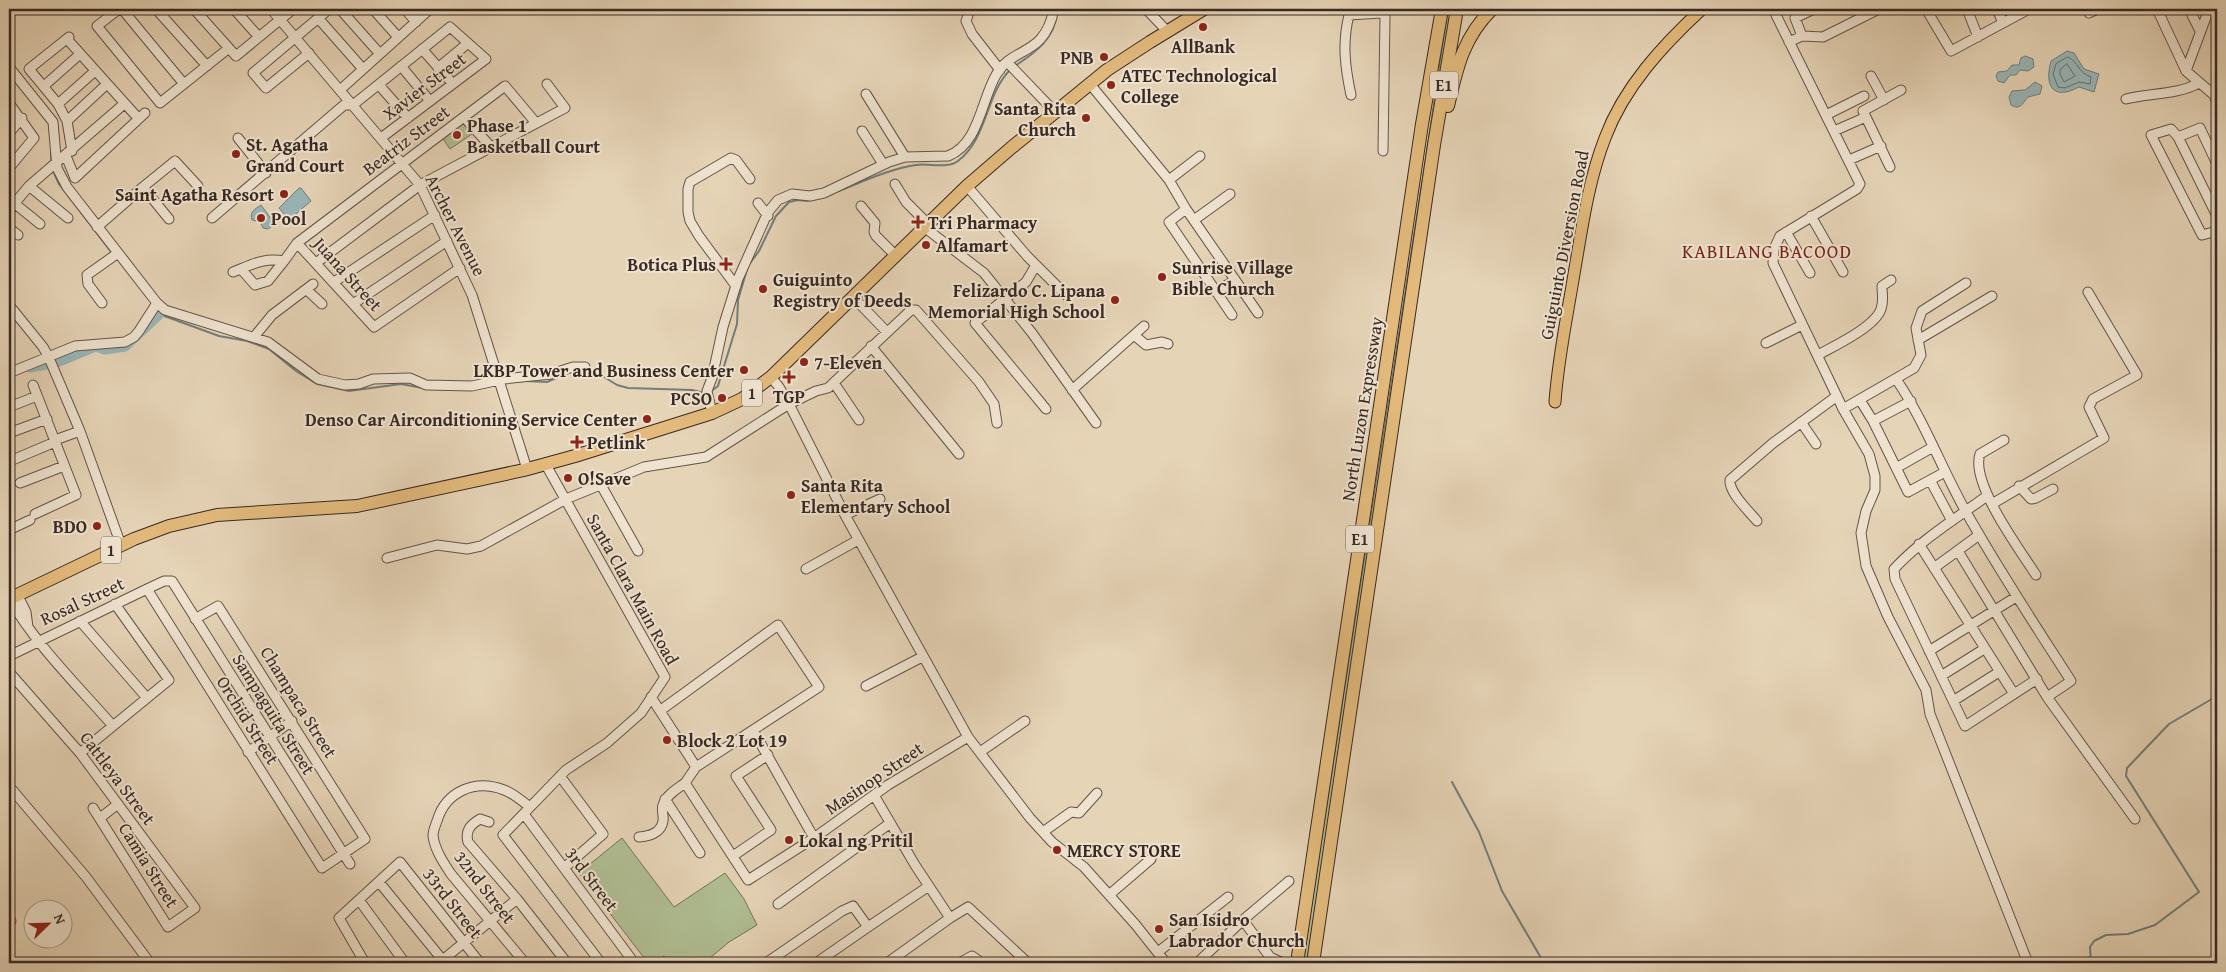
<svg xmlns="http://www.w3.org/2000/svg" width="2226" height="972" viewBox="0 0 2226 972" font-family="'Gentium Book Plus',serif">
	<style>
		.green { fill: #b0be93; stroke: #74745b }
		.water { fill: #99b6b8; stroke: #727e7c }
		.lines { fill: none; stroke-linecap: round; stroke-linejoin: round }
		.shore { stroke: #68706e; stroke-width: 1 }
		.stream { stroke: #727e7c; stroke-width: 2 }
		.river { stroke: #99b6b8; stroke-width: 11 }
		.minor-casing { stroke: #645448; stroke-width: 11 }
		.major-casing { stroke: #382923; stroke-width: 13 }
		.highway-casing { stroke: #382923; stroke-width: 14 }
		.minor { stroke: #efe3d0; stroke-width: 9 }
		.major { stroke: #e3ba7c; stroke-width: 11 }
		.highway { stroke: #e3ba7c; stroke-width: 12 }
		.poi-dot { fill: #8f2418; stroke: #efe3d0; stroke-width: 2 }
		.labels { text-anchor: middle; dominant-baseline: central; stroke-width: 4; stroke-linejoin: round; paint-order: stroke }
		.shield { fill: #efe3d0; stroke: #6f6157; stroke-width: 1 }
		.shield-label { font-size: 16px; font-weight: bold; fill: #382923 }
		.poi-label { font-size: 18px; font-weight: bold; fill: #382923; stroke: #efe3d0; text-anchor: start }
		.street-label { font-size: 18px; fill: #382923; stroke: #efe3d0 }
		.neighbourhood-label { font-size: 19px; letter-spacing: 1px; fill: #7a1f14; stroke: #efe3d0 }
	</style>
	<rect width="100%" height="100%" fill="#e6d4b7"/>
	<filter id="stains"><feTurbulence type="fractalNoise" baseFrequency=".004" numOctaves="4"/><feColorMatrix values="0 0 0 0 .2 0 0 0 0 .09 0 0 0 0 .02 0 0 0 .5 -.17"/></filter>
	<radialGradient id="worn" r=".72"><stop offset=".6" stop-color="#630" stop-opacity="0"/><stop offset="1" stop-color="#630" stop-opacity=".3"/></radialGradient>
	<path class="green" d="M1448 9H1455L1310 963H1303Z
		M463 121 472 134 450 149 441 136Z
		M622 838 674 907 725 873 744 899 757 925 729 942 704 963H668L664 956 654 963H648L579 873Z"/>
	<path class="water" d="M2067 51 2074 53 2084 69 2099 74 2094 92 2079 87C2053 101 2044 86 2051 61Z
		M2025 56 2033 59 2034 67 2028 71 2020 70 2016 75H2010L2004 83 1998 81 1996 76 1998 72 2007 71 2012 65H2019L2021 58Z
		M2035 82 2042 86 2040 94 2028 97C2023 102 2021 111 2011 105L2009 97 2012 91 2025 90Z
		M299 188H301L311 201 289 220 279 208Z
		M261 205 275 224 268 229 263 228 260 222 252 220C249 212 255 209 261 205Z"/>
	<g class="lines">
		<path class="shore" d="M2068 57C2080 63 2076 71 2091 77L2090 84 2079 82 2065 88 2058 87 2053 74 2056 64Z
			M2067 64 2075 76 2064 82 2060 74V70Z"/>
		<path class="stream" d="M1015 66C1036 52 1054 39 1057 14
			M51 159V151
			M54 173 59 184 112 253
			M836 192C862 182 889 169 916 165 928 163 948 169 958 161 988 138 985 94 1011 69
			M157 310 159 314 219 336 247 341 269 349 296 371 317 384 349 391 401 384 423 388
			M583 371 601 375 617 385 628 388 692 390 704 393
			M526 381 547 382 567 373
			M472 390 497 385
			M710 392 718 386 721 376 737 324 738 300 748 266 759 251 776 216 789 202 798 200 807 201 822 197
			M1452 782 1479 832 1502 891 1544 963
			M2091 963 2090 947 2094 941 2106 935 2128 934 2155 925 2199 892 2126 776 2127 768 2169 724 2217 696"/>
		<path class="river" d="M30 367 57 362 96 346 105 349 125 346 159 314"/>
		<g class="minor-casing">
			<path id="minor" d="M119 9 97 26 160 103 229 48
				M122 9 184 84
				M156 9 207 66
				M194 9 236 56 293 9
				M234 9 259 37
				M271 9 420 185 472 295 527 469
				M340 9 380 54
				M373 9 398 37
				M405 9 416 22
				M970 9 966 21 972 34 1000 70
				M1146 9 1167 31
				M1347 9 1349 15 1381 13 1385 16 1383 151
				M1773 9 1860 184 1857 189 1780 236 1774 249 1773 263 1843 409 1869 454 1875 476V490L1866 511 1861 533 1866 566 1888 617 1926 690 1930 714 2028 963
				M1926 9 1951 51 2029 9
				M1967 9 1978 37
				M1997 9 2003 23
				M2087 9 2089 13 2098 9
				M2157 9 2186 71 2214 95 2217 103
				M2189 9 2200 31
				M1349 15C1342 43 1345 67 1351 95
				M318 18 363 69
				M1802 36 1795 18 1814 9
				M69 37 29 69 58 104 67 121 72 151
				M67 39 138 118
				M1789 42 1802 36 1823 37 1879 9
				M422 49 453 84
				M309 53 266 88 253 73 329 9
				M1008 63 1055 112
				M401 66 430 101
				M9 67 53 122 57 168 67 187 157 303 165 310 268 342 318 379 345 385 359 384 373 379 410 378 426 385 472 386 504 379 551 374 573 367H585
				M438 68 468 43
				M2186 71 2209 9
				M1871 76 1884 100
				M1090 84 1169 180 1186 209 1258 313
				M379 85 408 118
				M44 86 80 54
				M340 90 430 9
				M866 94 905 157
				M2126 99C2150 93 2177 95 2199 83
				M9 103 34 138 9 168
				M58 104 95 71
				M1826 115 1864 96
				M464 117 491 147
				M67 121 107 84
				M862 131 883 164
				M1834 131 1866 117
				M9 133 22 118
				M2178 137 2217 216
				M238 138 266 173
				M66 156 75 178 145 113
				M1849 160 1881 146
				M2217 164 2200 128 2178 137 2171 129 2151 135 2202 235 2217 231
				M1890 167 1863 111 1901 90
				M1169 180 1200 156
				M895 184 906 202 928 224
				M29 186 68 218
				M967 186 1027 256 1066 295
				M143 187 175 161 198 186
				M14 203 40 224
				M758 203 768 216
				M861 206 875 223 874 232 876 236 895 255
				M1186 209 1169 222 1232 315
				M9 210 29 186 124 104
				M1811 216 1843 272
				M212 218 344 105H353L450 27 486 59 381 138
				M1194 220 1230 194
				M97 227 143 187 169 219
				M924 227 984 273 1032 333 1096 423
				M9 228 18 235
				M1786 232 1810 273
				M297 243 374 327 460 268
				M284 261 297 243 505 86 536 123
				M316 263 420 185 565 108 547 84
				M1036 265 1026 282 975 323 1046 409
				M233 272C251 265 264 257 284 261L268 281 255 285 241 269
				M334 282 435 215
				M736 286 699 236 690 221 688 212V189L690 182 731 158 736 160 750 179
				M307 290 322 304
				M1216 292 1235 280
				M853 297 887 332
				M102 303 88 284 87 275 118 253
				M353 304 447 241
				M9 305 43 347 49 358 80 431 121 545
				M1134 335 1146 345 1162 342 1168 344
				M254 337 272 315 313 284
				M1918 340 1992 296
				M1766 343 1802 325
				M871 346 959 454
				M1818 355C1834 346 1875 327 1881 309 1884 301 1882 294 1882 286L1891 280
				M9 373 75 346 125 342 134 337 139 331 157 303
				M771 377 779 387 789 404 845 515 968 737 1030 818 1052 842 1084 867 1135 924 1166 963
				M1896 379C1924 420 1941 467 1965 510 1998 569 2035 625 2071 681L2047 697
				M834 383 859 420
				M33 385 76 495 35 514
				M1072 390 1144 326
				M1860 400 1873 421 1908 492 1945 472
				M9 407 37 396
				M1843 409 1914 368 1921 355 1916 328 1922 311 1966 283
				M712 413 707 391 712 378 723 327 738 279 768 212 778 200 792 194 810 196 824 193 889 162 905 157 948 156C979 144 981 101 996 75 1013 45 1044 58 1054 9
				M1873 421 1911 401
				M1801 422 1816 444
				M9 433 47 419
				M55 440 80 431
				M2004 440 1980 454C1970 483 2020 550 2036 575
				M10 461 55 442
				M546 465 665 677 641 713 607 743 566 770 503 835 601 963
				M1896 468 1933 447
				M1930 480 1952 521
				M20 483 64 466
				M601 485 638 551
				M2019 486 2031 499 2036 498 2053 489
				M1987 496C1955 519 1921 540 1894 569L1895 579 1965 726 2037 679
				M1992 504 2104 438 2089 407 2093 399 2137 375 2088 292
				M845 515 880 499
				M1757 521C1749 511 1729 493 1730 480L1773 443 1837 396
				M9 530 30 520
				M1919 544 2014 694
				M1958 551 2047 697 2135 819
				M387 558 437 545 467 549 481 546 566 499 644 467 706 457 789 404 816 391 828 388 911 310H916L979 382 994 404 997 423
				M1934 568 1979 535
				M806 569 858 540
				M147 589 322 868 365 839 218 606 195 619
				M17 594 26 612 28 627
				M9 598C36 645 77 685 113 726
				M80 621 147 698
				M1929 651 2016 597
				M9 656 147 589 164 581H172L350 864
				M9 672 80 753 195 908 168 927 93 808
				M1941 676 1984 649
				M866 686 922 657
				M651 697 696 767
				M1953 701 1999 672
				M661 710 778 625 819 687 696 767 685 783 748 880 814 838 888 785 968 737
				M753 730 814 838
				M248 752 292 721
				M980 752 1025 721
				M80 753 169 680 115 604
				M560 776 603 834 564 868
				M9 786 86 877 150 963
				M874 795 915 865 950 918
				M665 799 700 853
				M524 814 632 960 629 963
				M100 818 118 804
				M489 822 480 819C470 825 465 831 468 842L517 899 567 963
				M1043 832 1071 812 1079 813 1097 793
				M639 837C650 836 661 833 663 821 664 815 661 810 663 805 666 795 677 789 685 783
				M733 856 771 830 736 776 768 755
				M379 882 445 963
				M1109 895 1151 859
				M359 900 405 963
				M778 904 889 824
				M9 918 11 921
				M1243 920 1270 957 1283 963
				M868 927 929 886
				M1158 952 1228 897
				M365 963 339 918 400 862 480 963
				M439 963 517 899
				M525 963 451 874C443 862 435 850 433 836 433 831 435 826 437 821 446 791 475 779 504 790 513 793 522 801 530 807
				M766 963 842 911 853 906 868 927 816 963
				M887 963 950 918 968 907 1028 963
				M959 963 972 956 982 963
				M1197 963 1243 920 1289 881"/>
		</g>
		<g class="major-casing">
			<path id="major" d="M1555 402C1558 359 1567 317 1574 274 1582 228 1588 182 1605 138 1624 87 1663 45 1702 9"/>
		</g>
		<g class="highway-casing">
			<path id="highway" d="M1448 106C1457 67 1463 38 1492 9
				M9 599 134 539 169 526 217 515 357 506 524 470 575 456 712 413 742 399 771 377 967 186 1011 148 1107 70 1150 42 1204 9
				M1297 963 1422 124 1442 9
				M1313 963 1434 145 1457 9"/>
		</g>
		<use href="#minor" class="minor"/>
		<use href="#major" class="major"/>
		<use href="#highway" class="highway"/>
	</g>
	<g class="poi-dot">
		<circle cx="1203" cy="27" r="5"/>
		<circle cx="1104" cy="57" r="5"/>
		<circle cx="1111" cy="85" r="5"/>
		<circle cx="1086" cy="118" r="5"/>
		<circle cx="457" cy="135" r="5"/>
		<circle cx="236" cy="154" r="5"/>
		<circle cx="284" cy="194" r="5"/>
		<circle cx="261" cy="218" r="5"/>
		<path d="M915.5 214.5h5v5h5v5h-5v5h-5v-5h-5v-5h5z"/>
		<circle cx="926" cy="245" r="5"/>
		<path d="M723.5 256.5h5v5h5v5h-5v5h-5v-5h-5v-5h5z"/>
		<circle cx="1162" cy="277" r="5"/>
		<circle cx="763" cy="289" r="5"/>
		<circle cx="1115" cy="300" r="5"/>
		<circle cx="804" cy="362" r="5"/>
		<circle cx="744" cy="370" r="5"/>
		<path d="M786.5 369.5h5v5h5v5h-5v5h-5v-5h-5v-5h5z"/>
		<circle cx="722" cy="398" r="5"/>
		<circle cx="647" cy="419" r="5"/>
		<path d="M574.5 434.5h5v5h5v5h-5v5h-5v-5h-5v-5h5z"/>
		<circle cx="568" cy="478" r="5"/>
		<circle cx="791" cy="495" r="5"/>
		<circle cx="97" cy="526" r="5"/>
		<circle cx="667" cy="740" r="5"/>
		<circle cx="789" cy="840" r="5"/>
		<circle cx="1057" cy="850" r="5"/>
		<circle cx="1159" cy="929" r="5"/>
	</g>
	<g class="labels">
		<g class="shield">
			<rect x="1430" y="71.5" width="28" height="27" rx="4"/>
			<rect x="742" y="379.5" width="20" height="27" rx="4"/>
			<rect x="1346" y="525.5" width="28" height="27" rx="4"/>
			<rect x="101" y="536.5" width="20" height="27" rx="4"/>
		</g>
		<g class="shield-label">
			<text x="1444" y="85">E1</text>
			<text x="752" y="393">1</text>
			<text x="1360" y="539">E1</text>
			<text x="111" y="550">1</text>
		</g>
		<g class="poi-label">
			<text x="1203" y="46" text-anchor="middle">AllBank</text>
			<text x="1094" y="57" text-anchor="end">PNB</text>
			<text x="1121" y="75">ATEC Technological<tspan x="1121" dy="21">College</tspan></text>
			<text x="1076" y="108" text-anchor="end">Santa Rita<tspan x="1076" dy="21">Church</tspan></text>
			<text x="467" y="125">Phase 1<tspan x="467" dy="21">Basketball Court</tspan></text>
			<text x="246" y="144">St. Agatha<tspan x="246" dy="21">Grand Court</tspan></text>
			<text x="274" y="194" text-anchor="end">Saint Agatha Resort</text>
			<text x="271" y="218">Pool</text>
			<text x="928" y="222">Tri Pharmacy</text>
			<text x="936" y="245">Alfamart</text>
			<text x="716" y="264" text-anchor="end">Botica Plus</text>
			<text x="1172" y="267">Sunrise Village<tspan x="1172" dy="21">Bible Church</tspan></text>
			<text x="773" y="279">Guiguinto<tspan x="773" dy="21">Registry of Deeds</tspan></text>
			<text x="1105" y="290" text-anchor="end">Felizardo C. Lipana<tspan x="1105" dy="21">Memorial High School</tspan></text>
			<text x="814" y="362">7-Eleven</text>
			<text x="734" y="370" text-anchor="end">LKBP Tower and Business Center</text>
			<text x="789" y="396" text-anchor="middle">TGP</text>
			<text x="712" y="398" text-anchor="end">PCSO</text>
			<text x="637" y="419" text-anchor="end">Denso Car Airconditioning Service Center</text>
			<text x="587" y="442">Petlink</text>
			<text x="578" y="478">O!Save</text>
			<text x="801" y="485">Santa Rita<tspan x="801" dy="21">Elementary School</tspan></text>
			<text x="87" y="526" text-anchor="end">BDO</text>
			<text x="677" y="740">Block 2 Lot 19</text>
			<text x="799" y="840">Lokal ng Pritil</text>
			<text x="1067" y="850">MERCY STORE</text>
			<text x="1169" y="919">San Isidro<tspan x="1169" dy="21">Labrador Church</tspan></text>
		</g>
		<g class="street-label">
			<text transform="translate(424 86) rotate(-37)">Xavier Street</text>
			<text transform="translate(406 140) rotate(-37)">Beatriz Street</text>
			<text transform="translate(456 225) rotate(63)">Archer Avenue</text>
			<text transform="translate(1564 245) rotate(-79)">Guiguinto Diversion Road</text>
			<text transform="translate(348 274) rotate(48)">Juana Street</text>
			<text transform="translate(1362 409) rotate(-81)">North Luzon Expressway</text>
			<text transform="translate(633 589) rotate(61)">Santa Clara Main Road</text>
			<text transform="translate(82 601) rotate(-25)">Rosal Street</text>
			<text transform="translate(299 702) rotate(58)">Champaca Street</text>
			<text transform="translate(274 714) rotate(58)">Sampaguita Street</text>
			<text transform="translate(248 720) rotate(58)">Orchid Street</text>
			<text transform="translate(118 778) rotate(53)">Cattleya Street</text>
			<text transform="translate(874 778) rotate(-34)">Masinop Street</text>
			<text transform="translate(149 865) rotate(58)">Camia Street</text>
			<text transform="translate(592 879) rotate(53)">3rd Street</text>
			<text transform="translate(485 887) rotate(52)">32nd Street</text>
			<text transform="translate(453 903) rotate(52)">33rd Street</text>
		</g>
		<g class="neighbourhood-label">
			<text x="1767" y="251">KABILANG BACOOD</text>
		</g>
	</g>
	<rect width="2226" height="972" fill="none" stroke="#e6d4b7" stroke-width="30"/>
	<rect x="10" y="10" width="2206" height="952" fill="none" stroke="#382923" stroke-width="2.5"/>
	<rect x="15" y="15" width="2196" height="942" fill="none" stroke="#382923"/>
	<g transform="translate(48 924) rotate(67)"><circle r="24" fill="#efe3d0" stroke="#a6998b"/>
	<path d="M0-4L9 19L0 12L-9 19Z" fill="#8f2418"/>
	<text y="-8" font-size="14" font-weight="bold" text-anchor="middle" fill="#382923">N</text>
	</g>
	<rect width="100%" height="100%" filter="url(#stains)"/>
	<rect width="100%" height="100%" fill="url(#worn)"/>
</svg>
